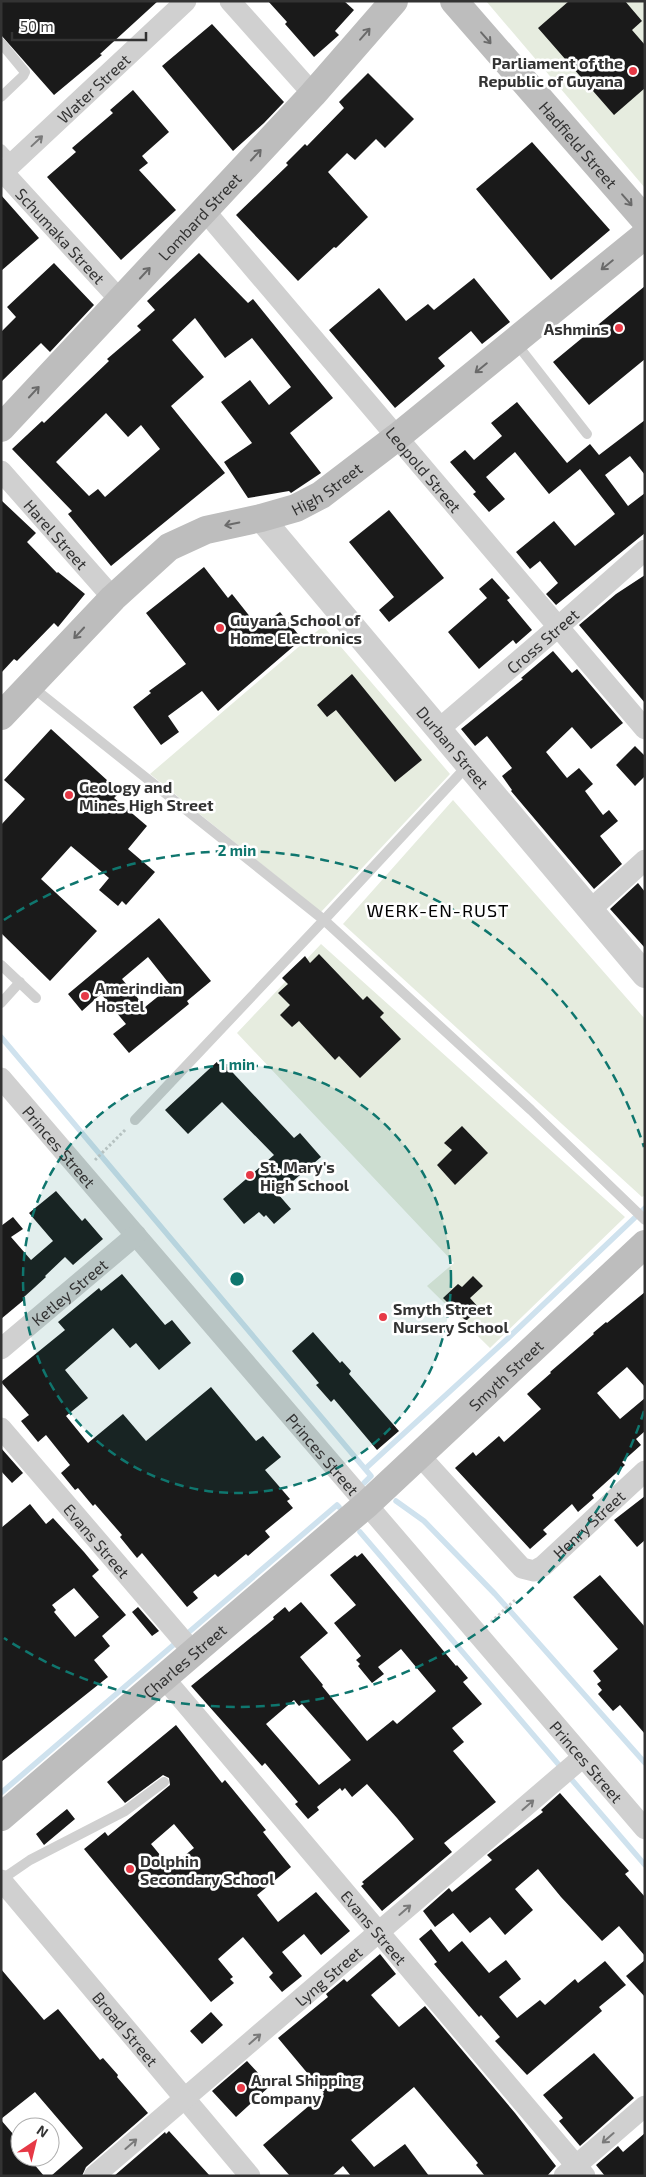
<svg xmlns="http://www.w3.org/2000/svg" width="646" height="2177" viewBox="0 0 646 2177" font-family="'Exo 2',sans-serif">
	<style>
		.green { fill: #e6ecdf }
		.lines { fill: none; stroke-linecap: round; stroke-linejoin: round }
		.stream { stroke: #cfe2ee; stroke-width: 5.5 }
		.building { fill: #1a1a1a; fill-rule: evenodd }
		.path { stroke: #cdcdcd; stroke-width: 3; stroke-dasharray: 2.5 2.5; stroke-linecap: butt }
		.service { stroke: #d0d0d0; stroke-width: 10 }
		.minor { stroke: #d0d0d0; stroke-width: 21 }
		.tertiary { stroke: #d0d0d0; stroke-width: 26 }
		.secondary { stroke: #bdbdbd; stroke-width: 28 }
		.oneway { stroke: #6a6a6a }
		.oneway2 { stroke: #7a7a7a }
		.ring { fill: none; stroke: #0f766e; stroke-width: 2.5; stroke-dasharray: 9 6 }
		.poi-dot { fill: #e63946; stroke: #fff; stroke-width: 2 }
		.labels { text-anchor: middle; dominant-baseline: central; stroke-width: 5; stroke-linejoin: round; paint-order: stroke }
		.poi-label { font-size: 16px; font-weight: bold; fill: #333; stroke: #fff; text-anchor: start }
		.street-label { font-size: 16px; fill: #333; stroke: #fff }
		.neighbourhood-label { font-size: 18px; letter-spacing: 1px; fill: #000; stroke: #fff }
		.centre { fill: #0f766e; stroke: #fff; stroke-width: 2.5 }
		.ring-label { font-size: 15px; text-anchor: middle; font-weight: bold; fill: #0f766e; stroke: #fff; stroke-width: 5; stroke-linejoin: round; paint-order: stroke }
	</style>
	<rect width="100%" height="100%" fill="#fff"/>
	<path class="green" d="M486 1H645V188Z
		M323 626 450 774 321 912 150 774Z
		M453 800 645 1019V1195L642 1197 343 924Z
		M321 944 625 1217 490 1348 427 1286 454 1263 237 1033Z"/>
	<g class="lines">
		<path class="stream" d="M1 1037 371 1476 364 1483
			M365 1469 506 1340 645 1208
			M396 1501 424 1521 495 1594 645 1763
			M360 1532 559 1765
			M189 1632 337 1505 339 1507
			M572 1780 645 1865
			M1 1793 178 1641"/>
	</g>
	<path class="building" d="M1 1H158L100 54 102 55 54 95 1 35Z
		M268 1H344L354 10 335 31 339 35 314 57 285 24 287 22Z
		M569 1H625L642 21 632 30 645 45V88L614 115 538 28Z
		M212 24 284 102 264 123 233 151 162 66Z
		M368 73 414 119 385 148 376 139 355 160 347 153 328 172 368 217 336 248 334 247 298 281 236 215 288 165 286 163 305 144 307 146 344 108 339 102Z
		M133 90 169 132 142 156 148 163 139 170 176 210 121 260 47 177 76 152 72 148 113 113 110 110Z
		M532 142 610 230 551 280 476 189Z
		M1 195 39 238 1 271Z
		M199 253 248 303 253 299 333 398 290 433 321 473 291 493 289 491 248 498 224 462 252 443 221 402 250 380 269 405 291 387 252 338 225 358 195 318 172 340 204 377 171 406 225 473 111 566 68 514 72 511 12 449 42 421 44 423 109 361 107 359 141 330 137 326 155 310 147 301ZM106 413 128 437 141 425 160 449 105 497 98 489 89 496 56 462Z
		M54 263 94 305 50 352 41 343 1 382V332L16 317 7 307Z
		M474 278 510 322 482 344 471 331 438 358 445 366 395 408 329 330 379 288 406 321 428 304 434 310Z
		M645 286V359L589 405 553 362Z
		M517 402 567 463 590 444 599 455 645 420V475L630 456 605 475 628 506 645 493V533L556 605 546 594 558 583 540 561 530 569 516 552 554 521 575 546 615 514 580 469 549 494 515 452 486 477 505 499 489 512 473 494 476 492 450 462 465 450 474 460 502 436 491 423Z
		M1 500 36 533 27 542 57 573 58 572 85 594 58 627 54 623 17 661 14 659 1 673Z
		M389 510 444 578 389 622 379 610 394 597 349 542Z
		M204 567 228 598 232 594 259 628 280 612 302 639 218 711 202 691 168 716 179 732 161 745 133 707 151 693 149 691 186 664 146 613Z
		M645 575V703L579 625 616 594Z
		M492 578 510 598 507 600 532 630 516 644 513 640 479 669 448 632 487 598 479 589Z
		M553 651 572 673 577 669 623 723 591 749 572 727 546 752 567 778 579 768 593 784 585 791 603 815 609 810 618 821 600 836 622 864 594 889 511 791 512 790 502 776 512 768 487 736 475 746 461 729 523 679 521 678Z
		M352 674 422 760 395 782 336 710 327 717 317 705Z
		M51 729 120 792 114 798 147 826 128 849 155 872 126 905 122 901 118 906 99 890 109 878 71 846 41 879 97 931 50 981 1 933V825L25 799 4 780Z
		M635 746 645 756V776L635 786 616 765Z
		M638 883 645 892V948L610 909Z
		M159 918 211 981 187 1001 189 1004 129 1053 113 1034 126 1024 101 994 82 1011 68 994ZM148 957 171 986 145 1007 122 979Z
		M319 954 363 1000 367 996 384 1013 380 1017 401 1039 360 1078 339 1056 335 1060 299 1021 292 1027 280 1015 290 1005 278 993 288 984 282 978 305 956 310 963Z
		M220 1059 294 1138 300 1133 321 1157 278 1194 291 1209 274 1224 266 1215 264 1217 259 1212 244 1224 223 1199 274 1155 222 1102 188 1134 165 1110Z
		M462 1126 488 1153 455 1185 437 1165 452 1150 444 1143Z
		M56 1191 82 1221 85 1218 103 1239 73 1265 65 1257 45 1276 46 1277 24 1297 25 1299 1 1319V1226L13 1217 23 1229 11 1237 31 1260 53 1241 29 1213Z
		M122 1274 165 1325 172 1320 191 1343 159 1370 136 1343 130 1348 113 1328 65 1370 88 1398 66 1416 88 1443 123 1414 146 1441 211 1387 256 1441 263 1436 281 1457 265 1470 290 1499 287 1501 293 1508 265 1531 270 1537 248 1556 246 1554 218 1577 215 1574 193 1592 198 1598 187 1607 142 1553 137 1558 120 1537 122 1535 95 1504 93 1506 78 1488 75 1490 61 1473 70 1465 46 1435 38 1442 21 1421 29 1415 1 1382 65 1330 58 1322 99 1288 101 1291Z
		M473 1276 483 1286 470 1298 479 1308 466 1321 443 1298 458 1284 462 1287Z
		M645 1292V1387L627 1367 597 1393 620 1419 645 1398V1431L636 1439 641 1445 622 1462 625 1465 592 1495 594 1498 578 1512 572 1504 543 1530 547 1534 530 1549 455 1468 473 1452 476 1456 499 1436 504 1442 541 1409 527 1394 551 1373 550 1372 594 1334 593 1333 606 1322 607 1323Z
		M313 1332 340 1363 342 1361 351 1371 349 1374 399 1431 377 1450 334 1399 331 1402 316 1385 319 1383 292 1351Z
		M1 1448 23 1473 12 1483 1 1471Z
		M645 1496V1540L637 1547 614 1520Z
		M30 1504 46 1524 53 1518 84 1552 99 1570 92 1576 126 1615 102 1636 110 1646 94 1660 108 1677 1 1762V1528ZM74 1588 99 1617 75 1637 54 1612 56 1610 52 1605Z
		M362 1553 456 1666 457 1665 468 1678 463 1682 482 1704 452 1728 464 1742 453 1751 496 1802 444 1843 452 1852 382 1911 361 1886 364 1884 362 1882 414 1839 397 1818 367 1784 352 1797 345 1788 342 1791 340 1788 317 1807 319 1810 308 1819 295 1804 298 1802 265 1763 262 1766 191 1686 274 1619 273 1617 285 1607 289 1612 301 1602 328 1633 300 1657 323 1685 322 1686 367 1741 393 1720 397 1724 436 1691 401 1649 378 1667 384 1674 372 1683 358 1666 360 1664 356 1660 361 1656 334 1623 356 1605 330 1575 355 1555 357 1557ZM294 1700 299 1706 302 1704 351 1760 319 1785 266 1724Z
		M600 1575 645 1627V1734L620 1705 613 1711 598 1694 602 1690 597 1684 601 1681 593 1671 618 1649 573 1597Z
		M138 1607 159 1631 152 1636 132 1612Z
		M176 1725 222 1783 225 1780 266 1830 263 1832 291 1867 257 1895 278 1922 316 1892 350 1931 321 1955 304 1934 282 1952 302 1976 282 1992 269 1977 273 1973 243 1937 218 1959 233 1977 230 1979 234 1983 211 2002 84 1849 105 1832 108 1836 170 1785 169 1778 163 1775 125 1803 107 1782ZM174 1824 194 1848 170 1867 151 1844Z
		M560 1793 629 1871 625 1874 645 1897V1956L619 1926 602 1941 561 1897 538 1869 515 1889 533 1910 505 1935 490 1917 470 1933 453 1913 435 1927 423 1911 449 1888 452 1892 492 1860 487 1855 543 1812 541 1810Z
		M67 1809 75 1819 44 1845 36 1834Z
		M431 1929 449 1952 462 1941 489 1973 506 1960 521 1979 499 1997 517 2018 540 2000 545 2005 575 1979 578 1983 605 1961 626 1985 599 2007 602 2011 527 2075 495 2041 500 2037 481 2015 479 2017 434 1964 437 1962 419 1939Z
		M380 1954 396 1974 371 1995 399 2027 425 2006 515 2113 556 2166 547 2176H485L476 2165 478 2163 414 2087 351 2140 374 2167 405 2144 429 2176H351L343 2166 332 2176H290L263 2145 324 2093 278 2038 328 1997 326 1994 344 1979 347 1982Z
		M645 1960V1997L626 1976Z
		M1 1969 44 2020 58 2009 100 2060 103 2058 118 2075 117 2077 148 2113 86 2167 82 2176H51L83 2148 35 2092 1 2119Z
		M211 2012 223 2025 202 2044 190 2031Z
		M594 2053 634 2098 580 2146 559 2121 563 2118 543 2095Z
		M247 2061 270 2086 236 2117 212 2091Z
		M1 2120 20 2142V2157H28L44 2176H1Z
		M169 2131 210 2176H114L165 2132 166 2134Z
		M645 2133V2176H605L596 2165 618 2146 623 2152Z"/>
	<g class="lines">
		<path class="path" d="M95 1160 126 1129
			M491 1622 515 1600"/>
		<path class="service" d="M1 43 25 72 23 76 1 97
			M1 149 13 162
			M516 343 587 434
			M31 686 324 920 531 1110 645 1220
			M1 965 36 998
			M1 1003 20 982
			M135 1120 324 920 468 765
			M1 1880 30 1860 125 1811 164 1782"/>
		<g class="minor">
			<path d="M230 1 313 94"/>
			<path id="s1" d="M3 172 120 300"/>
			<path id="s2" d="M1 174 186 1"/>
			<path id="s3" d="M204 210 645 729"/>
			<path id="s4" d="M1 471 113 598"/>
			<path id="s5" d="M439 729 558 627 645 550"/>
			<path d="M590 910 645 860"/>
			<path id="s6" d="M1 1078 645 1829"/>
			<path id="s7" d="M1 1349 136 1235"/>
			<path id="s8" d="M1 1428 193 1652"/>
			<path id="s9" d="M420 1456 522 1568 534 1571 543 1566 645 1471"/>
			<path id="s10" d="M164 1678 585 2176"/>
			<path id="s11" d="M1 1880 250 2176"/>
			<path id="s12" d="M94 2176 583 1757"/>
			<path d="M564 2176 645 2106"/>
		</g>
		<path class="tertiary" id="s13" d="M261 518 645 975"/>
		<g class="secondary">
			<path id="s14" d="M454 1 645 220"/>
			<path id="s15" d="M1 428 313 94 394 1"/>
			<path id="s16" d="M1 716 113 598 169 547 206 530 261 518 296 508 321 495 397 437 645 235"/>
			<path id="s17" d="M1 1817 367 1504 645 1244"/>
		</g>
	</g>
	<defs><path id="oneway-shaft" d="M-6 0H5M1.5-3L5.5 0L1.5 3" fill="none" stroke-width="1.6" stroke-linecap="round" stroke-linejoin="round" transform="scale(1.25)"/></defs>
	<g class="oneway">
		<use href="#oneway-shaft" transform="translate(365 34) rotate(-49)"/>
		<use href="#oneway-shaft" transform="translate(486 38) rotate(49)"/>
		<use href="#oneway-shaft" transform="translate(256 155) rotate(-47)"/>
		<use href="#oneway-shaft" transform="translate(627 200) rotate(49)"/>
		<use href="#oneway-shaft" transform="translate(607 265) rotate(141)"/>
		<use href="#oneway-shaft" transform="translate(145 273) rotate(-47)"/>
		<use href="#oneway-shaft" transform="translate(481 368) rotate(141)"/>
		<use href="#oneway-shaft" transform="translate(34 392) rotate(-47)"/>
		<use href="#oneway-shaft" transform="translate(232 524) rotate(168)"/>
		<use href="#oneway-shaft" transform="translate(79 633) rotate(133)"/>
	</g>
	<g class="oneway2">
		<use href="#oneway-shaft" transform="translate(37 141) rotate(-43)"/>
		<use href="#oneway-shaft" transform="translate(528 1805) rotate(-41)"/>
		<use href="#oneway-shaft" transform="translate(405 1910) rotate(-41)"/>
		<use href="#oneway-shaft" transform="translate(255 2039) rotate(-41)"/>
		<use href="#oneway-shaft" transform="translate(608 2138) rotate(139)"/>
		<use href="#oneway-shaft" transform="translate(131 2144) rotate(-41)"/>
	</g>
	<circle cx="237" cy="1279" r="214" fill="#0f766e" fill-opacity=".12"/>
	<g class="ring">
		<circle cx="237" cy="1279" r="214"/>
		<path d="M644 1411A428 428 0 0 1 4 1638M4 920A428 428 0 0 1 644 1147"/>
	</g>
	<g class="poi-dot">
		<circle cx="633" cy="71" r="5"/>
		<circle cx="619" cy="328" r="5"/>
		<circle cx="220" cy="628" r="5"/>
		<circle cx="69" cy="795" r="5"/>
		<circle cx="85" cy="996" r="5"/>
		<circle cx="250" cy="1175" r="5"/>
		<circle cx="383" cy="1317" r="5"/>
		<circle cx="130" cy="1869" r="5"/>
		<circle cx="241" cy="2088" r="5"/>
	</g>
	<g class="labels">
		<g class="poi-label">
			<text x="623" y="62" text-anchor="end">Parliament of the<tspan x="623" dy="18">Republic of Guyana</tspan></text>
			<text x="609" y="328" text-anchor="end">Ashmins</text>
			<text x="230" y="619">Guyana School of<tspan x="230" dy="18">Home Electronics</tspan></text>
			<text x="79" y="786">Geology and<tspan x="79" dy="18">Mines High Street</tspan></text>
			<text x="95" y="987">Amerindian<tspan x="95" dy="18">Hostel</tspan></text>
			<text x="260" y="1166">St. Mary's<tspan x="260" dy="18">High School</tspan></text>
			<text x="393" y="1308">Smyth Street<tspan x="393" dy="18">Nursery School</tspan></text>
			<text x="140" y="1860">Dolphin<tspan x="140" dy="18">Secondary School</tspan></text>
			<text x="251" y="2079">Anral Shipping<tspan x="251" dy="18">Company</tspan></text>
		</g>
		<g class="street-label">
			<text stroke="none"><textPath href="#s2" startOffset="126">Water Street</textPath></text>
			<text stroke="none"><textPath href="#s14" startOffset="190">Hadfield Street</textPath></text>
			<text stroke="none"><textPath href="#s15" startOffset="290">Lombard Street</textPath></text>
			<text stroke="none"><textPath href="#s1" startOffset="86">Schumaka Street</textPath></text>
			<text stroke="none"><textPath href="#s3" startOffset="340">Leopold Street</textPath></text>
			<text stroke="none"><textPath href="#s16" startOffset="408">High Street</textPath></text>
			<text stroke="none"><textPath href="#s4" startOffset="84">Harel Street</textPath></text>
			<text stroke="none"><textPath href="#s5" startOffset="136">Cross Street</textPath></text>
			<text stroke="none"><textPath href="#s13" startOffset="299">Durban Street</textPath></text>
			<text stroke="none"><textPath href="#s6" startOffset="90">Princes Street</textPath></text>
			<text stroke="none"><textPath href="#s7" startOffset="89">Ketley Street</textPath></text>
			<text stroke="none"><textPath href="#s17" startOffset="671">Smyth Street</textPath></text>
			<text stroke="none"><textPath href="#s6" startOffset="495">Princes Street</textPath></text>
			<text stroke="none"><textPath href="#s9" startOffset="236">Henry Street</textPath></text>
			<text stroke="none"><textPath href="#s8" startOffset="148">Evans Street</textPath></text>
			<text stroke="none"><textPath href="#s17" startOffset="241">Charles Street</textPath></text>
			<text stroke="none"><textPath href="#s6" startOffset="900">Princes Street</textPath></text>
			<text stroke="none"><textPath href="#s10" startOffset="326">Evans Street</textPath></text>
			<text stroke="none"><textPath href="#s12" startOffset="308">Lyng Street</textPath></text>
			<text stroke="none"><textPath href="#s11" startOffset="194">Broad Street</textPath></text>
		</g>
		<g class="neighbourhood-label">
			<text x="438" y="910">WERK-EN-RUST</text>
		</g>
	</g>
	<circle cx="237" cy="1279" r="8" class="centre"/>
	<g class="ring-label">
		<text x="237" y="856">2 min</text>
		<text x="237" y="1070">1 min</text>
	</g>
	<rect width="646" height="2177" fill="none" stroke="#333333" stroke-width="5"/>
	<g transform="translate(35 2142) rotate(35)"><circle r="24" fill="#ffffff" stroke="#adadad"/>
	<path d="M0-4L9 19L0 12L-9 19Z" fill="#e63946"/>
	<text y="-8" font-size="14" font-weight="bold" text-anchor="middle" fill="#333333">N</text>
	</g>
	<path d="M12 32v8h134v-8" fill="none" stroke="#333333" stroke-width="2.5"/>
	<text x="20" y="32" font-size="15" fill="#333333" stroke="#ffffff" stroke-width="4" paint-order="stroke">50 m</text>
</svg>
